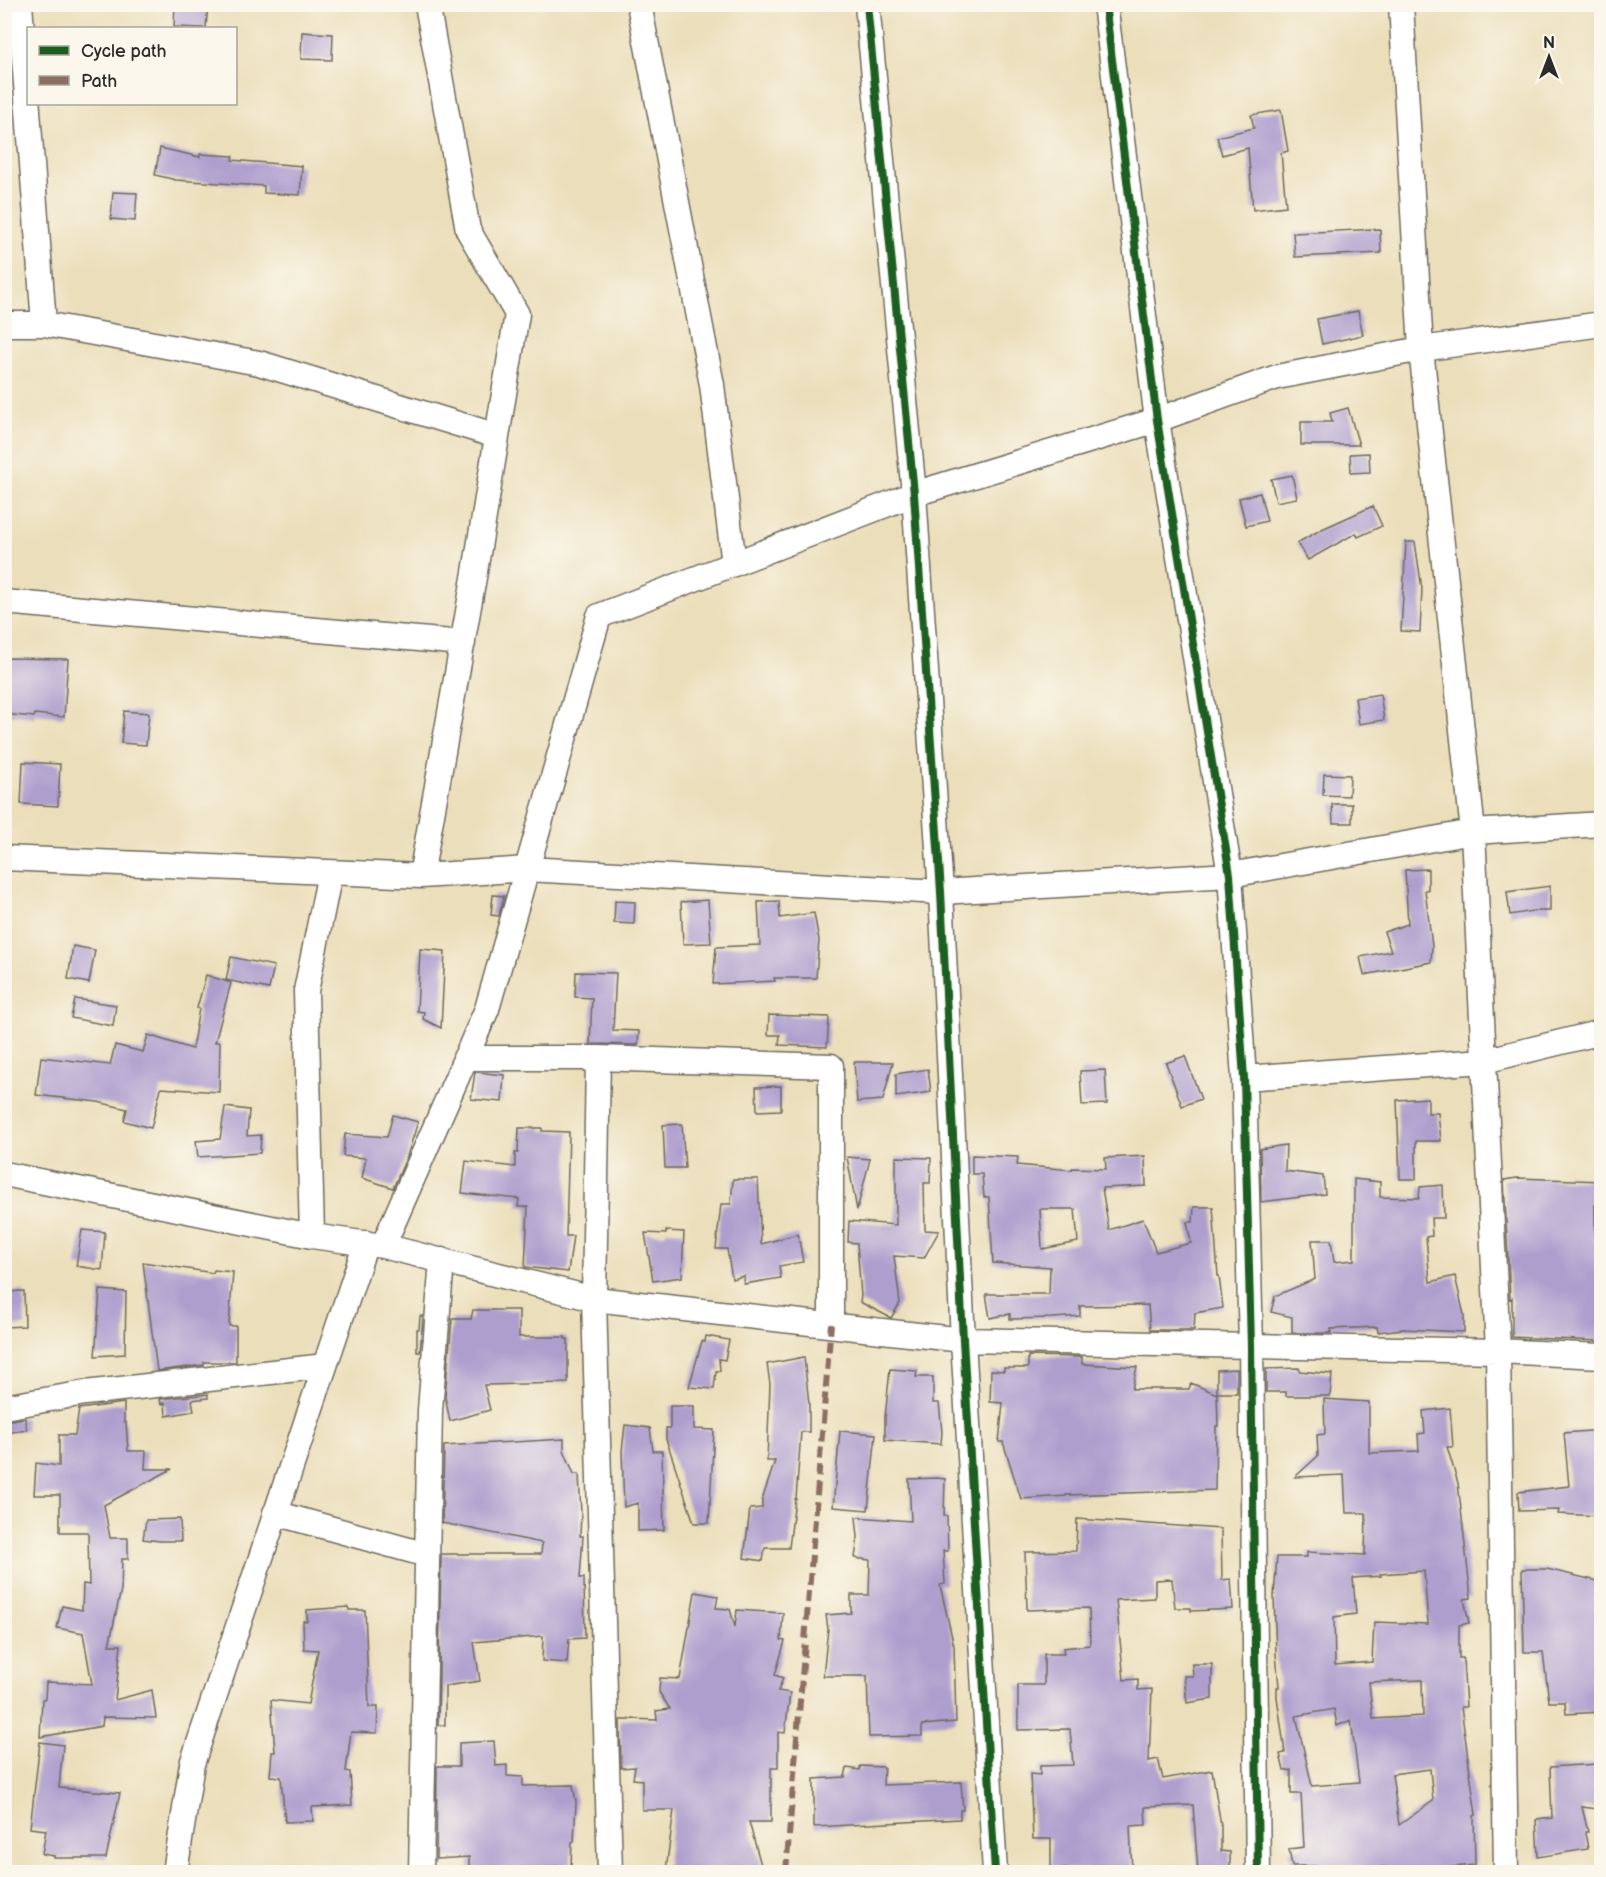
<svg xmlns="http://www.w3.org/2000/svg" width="1606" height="1877" viewBox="0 0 1606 1877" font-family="'Balsamiq Sans',sans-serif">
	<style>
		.building { fill: #ad9ece; fill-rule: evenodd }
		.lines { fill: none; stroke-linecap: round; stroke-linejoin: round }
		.minor-casing { stroke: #6e6a5d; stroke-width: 27 }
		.minor { stroke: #fff; stroke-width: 24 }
		.quiet { stroke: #8d6e63; stroke-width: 6; stroke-dasharray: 12 6; stroke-linecap: butt }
		.cycleway-casing { stroke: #fbf7ec; stroke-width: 11 }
		.cycleway { stroke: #1b5e20; stroke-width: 8 }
	</style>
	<rect width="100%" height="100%" fill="#fbf7ec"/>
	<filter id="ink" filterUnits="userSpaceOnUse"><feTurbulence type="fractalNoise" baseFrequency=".0167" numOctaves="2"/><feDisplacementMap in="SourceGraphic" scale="12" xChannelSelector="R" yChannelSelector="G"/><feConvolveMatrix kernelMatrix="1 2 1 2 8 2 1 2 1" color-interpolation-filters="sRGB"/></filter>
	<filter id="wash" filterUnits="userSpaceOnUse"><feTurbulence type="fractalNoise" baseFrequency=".008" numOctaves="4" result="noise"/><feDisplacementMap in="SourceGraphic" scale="24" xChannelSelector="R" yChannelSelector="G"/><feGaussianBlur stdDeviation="1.35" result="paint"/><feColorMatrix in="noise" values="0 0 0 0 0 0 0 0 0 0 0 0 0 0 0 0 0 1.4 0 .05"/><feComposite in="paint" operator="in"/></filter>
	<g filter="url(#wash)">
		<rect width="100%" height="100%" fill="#ebdeba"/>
		<g id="blocks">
			<path class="building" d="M175 4H208L206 28 174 27Z
				M302 32 333 34 332 60 301 59Z
				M1281 110 1288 151 1281 153 1286 206 1253 210 1248 148 1222 155 1217 137 1254 128 1251 115Z
				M160 148 200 157V154L233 156 232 160 302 166 300 195 264 193V186L176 180 155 175Z
				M113 192 137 193 135 221 111 219Z
				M1380 229 1381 253 1295 257 1293 233Z
				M1358 311 1363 335 1322 344 1317 319Z
				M1348 408 1359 445H1301V422H1332L1330 413Z
				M1369 453 1370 472 1351 473 1350 454Z
				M1292 475 1297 498 1276 502 1271 479Z
				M1260 493 1267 521 1246 526 1239 498Z
				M1373 506 1382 526 1358 537 1356 533 1308 560 1297 543 1322 529Z
				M1406 542H1415L1422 589 1420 632 1401 631Z
				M4 658 68 659 64 717 35 714 34 717 4 714Z
				M1380 694 1384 720 1359 724 1355 698Z
				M124 711 149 713 146 745 121 743Z
				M23 762 60 764 58 806 21 804Z
				M1324 774 1350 775 1349 796 1323 795Z
				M1332 804H1352V823H1333Z
				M1428 869V890H1425L1432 946 1431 962 1364 975 1360 957 1391 951 1384 932 1408 924 1405 870Z
				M1550 886V911H1533L1510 915 1507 892Z
				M493 895 504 896 499 916 491 915Z
				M708 900 711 943 683 944 681 902Z
				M615 901 635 902 634 924 614 923Z
				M779 901 780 918 814 913 819 940 816 978H774L775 981 713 984 716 947 760 945 758 902Z
				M73 946 95 950 89 983 68 979Z
				M420 949 445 951 441 1028 423 1019 424 1012 417 1011Z
				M231 957 274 966 269 989 226 980Z
				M576 972 616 973 613 1030 639 1031 638 1045 590 1044 592 998 575 997Z
				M206 975 231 983 215 1042H220L219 1092 161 1088 151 1128 124 1121 127 1109 98 1102 36 1095 41 1057 110 1065 115 1045 143 1052 148 1035 192 1049 199 1009 197 1008Z
				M75 999 116 1005 113 1026 71 1018Z
				M769 1015 829 1017 827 1047 779 1045 780 1035H768Z
				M1185 1056 1201 1099 1182 1106 1166 1063Z
				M854 1062H893L883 1100 857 1102Z
				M928 1069 931 1092 896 1097V1074Z
				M1105 1070 1107 1104 1082 1105 1080 1071Z
				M475 1072 504 1075 502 1102 471 1099Z
				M781 1086V1110L757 1111 756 1087Z
				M1428 1098V1113H1438L1441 1141H1416V1179H1400L1397 1100Z
				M225 1107 249 1110 247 1136 261 1135 260 1153 198 1157 196 1141 220 1139Z
				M393 1115 418 1122 407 1156 393 1188 362 1178 366 1158 343 1156 345 1134 387 1137Z
				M682 1124 685 1168H665L663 1125Z
				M519 1128H542V1131L569 1132 566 1236H573L568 1272 525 1267 528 1207H518L519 1199 462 1193 466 1161 515 1167V1153H518Z
				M1286 1145 1285 1171 1323 1176 1325 1194 1261 1202 1260 1149Z
				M972 1155 1018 1157 1017 1165 1072 1170V1168L1106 1169 1105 1158 1145 1156 1146 1186 1102 1188 1109 1230 1143 1219 1156 1252 1191 1243 1187 1222H1193L1194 1207H1213L1218 1276H1219L1223 1308 1195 1313 1194 1330H1150L1148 1305 1080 1306V1316L1053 1318 1010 1319V1314L990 1318 986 1294H1049L1050 1267 993 1263 989 1197H984L982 1174H972ZM1040 1209H1075L1078 1242 1042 1249Z
				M847 1157 870 1159 857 1210Z
				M896 1157 931 1158 930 1183H924L925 1230 939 1231 924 1258 894 1256 900 1303 891 1318 860 1302 861 1296 857 1243 848 1242 849 1221 896 1225Z
				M1517 1178 1602 1181V1205H1595V1241H1602V1341L1512 1337V1298L1510 1299 1504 1180Z
				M733 1179H758L761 1244 798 1234 803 1262 779 1266 781 1278 744 1284V1276L732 1279 727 1249H716L721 1204H731Z
				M1354 1179 1380 1182V1197L1419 1198 1420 1187 1443 1185 1444 1218H1431L1432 1236 1426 1237 1430 1282 1455 1276 1464 1315V1332L1403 1329 1378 1332 1377 1327 1331 1329V1333H1292V1317L1271 1312 1275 1296 1315 1279 1312 1240H1331L1334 1262 1354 1260Z
				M82 1230 105 1232 102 1270 76 1266Z
				M666 1231 684 1232 682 1277 653 1281 645 1233 666 1234Z
				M143 1262 213 1273 214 1270 233 1272 229 1326H236V1362H204V1365L157 1371Z
				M100 1290 126 1292 125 1354 95 1356Z
				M24 1291 25 1326 4 1327V1292Z
				M473 1310H519V1337H565V1339H568V1383L484 1385 490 1410 450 1421 445 1397 452 1319H471Z
				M420 1316H423L420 1352H417V1329H419Z
				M706 1336 729 1340 725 1360 719 1359 720 1371H716L714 1389 689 1387 702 1341 705 1342Z
				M1028 1356 1082 1357V1364L1137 1367 1132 1389H1189L1191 1383 1217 1394 1218 1426H1216L1215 1490 1066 1495V1496L1021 1499 1003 1442H999L1003 1403 990 1402 991 1370 1004 1371V1368H1028Z
				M804 1357 809 1404V1432H801L796 1499H795L789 1548H765L763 1561 744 1558 750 1509 762 1508V1500L775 1461H767L770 1384 767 1364Z
				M1299 1368V1371L1332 1374 1330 1396H1286V1392H1266V1369Z
				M890 1369 917 1371 916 1377H933V1403H939L942 1432 941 1444 885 1440V1418Z
				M1237 1369V1393H1217V1370Z
				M208 1394V1398L192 1400 194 1411 166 1416 165 1403 161 1404 160 1399Z
				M1324 1399 1369 1402V1453L1419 1451 1418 1434 1425 1433 1423 1411 1450 1408 1453 1447H1447L1458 1483 1471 1598 1464 1599 1469 1623 1459 1625V1658H1463L1466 1707H1461L1476 1815 1474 1816 1475 1865 1429 1869V1872L1382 1867V1872H1363V1866H1292L1289 1849 1304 1847 1301 1794H1291V1770L1284 1771 1280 1754 1285 1753 1277 1697V1687H1279L1276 1654 1274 1596 1277 1557H1307V1552L1365 1555 1366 1513H1346L1344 1475 1295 1477 1318 1456 1317 1435 1325 1434ZM1424 1571 1428 1624 1374 1622 1372 1662 1335 1665 1334 1617 1356 1614 1353 1578 1381 1576 1380 1574ZM1422 1680 1423 1716 1373 1719 1369 1682ZM1334 1709 1337 1726 1351 1720 1359 1782 1312 1786 1296 1716ZM1430 1769 1433 1801 1399 1825 1392 1774Z
				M124 1403V1422H126L128 1451H146L145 1469H172L104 1505 110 1538H128V1559H122L121 1590 109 1645H121L115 1700 152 1690 156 1718 103 1717 102 1726 40 1737 42 1699H45L46 1682 92 1684 83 1633 57 1628 62 1606 82 1610 83 1584 89 1585 88 1532H60V1495H34L36 1463 59 1466V1435H75L79 1409Z
				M670 1406H694V1429L714 1430 709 1523H694L666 1439V1428H670Z
				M25 1418 27 1430 4 1433V1421Z
				M625 1425 650 1428 653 1451H662L664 1530 638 1531V1503L624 1507 622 1451Z
				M1602 1430V1516L1558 1514 1559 1510 1519 1511 1518 1492 1569 1486 1564 1433Z
				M840 1431 876 1434 868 1510 833 1507Z
				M564 1439V1450L574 1474H579L581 1513 580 1536H583L580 1578H584L585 1638 569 1639 567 1663 542 1661 543 1636 474 1642 480 1681 445 1686V1725H438L441 1554H541L542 1543 442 1523 444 1446Z
				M937 1478 945 1479 944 1516H947L948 1551H943L945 1584 940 1585 954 1646 956 1722 922 1725V1736L869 1737 867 1676H823L828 1629 826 1615 851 1613V1595H869L870 1560 855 1558 858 1537 856 1517 911 1521 909 1479Z
				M180 1519 181 1541H160L143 1539 146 1520Z
				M1077 1519 1221 1529 1222 1580 1231 1579 1233 1609 1191 1611V1608H1175L1172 1579 1155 1580V1598L1116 1600 1124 1680 1138 1679V1690L1152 1689 1149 1761 1158 1759 1163 1779 1212 1770 1221 1826V1851L1230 1852V1872H1198L1193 1805 1145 1807 1146 1825 1130 1826 1132 1872H1090V1869H1051V1839H1033L1030 1774 1040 1775V1766L1073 1765 1070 1729 1018 1730V1685H1044V1654H1064L1063 1648 1090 1645 1089 1608 1027 1610 1025 1552 1076 1551Z
				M1522 1569H1547L1602 1582V1712L1566 1714 1565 1702H1549L1543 1652H1524Z
				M695 1592 718 1596 716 1608 730 1609 735 1627 737 1610 783 1613 781 1640 785 1641 775 1675 783 1678 778 1691 790 1693 785 1733 778 1732V1768H771V1822H749L763 1872H679L678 1870H666L674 1810H642V1780L633 1779 635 1767 621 1768 620 1720H629V1719L657 1720 656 1711 670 1709 659 1692 660 1678 680 1679Z
				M348 1607 349 1610H365L369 1707H378L377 1733 351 1732 346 1771 350 1772 352 1805 312 1807 313 1821 285 1822 281 1777 270 1776 272 1752H275L271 1700 308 1704 318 1650 304 1649 303 1621H307V1610Z
				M1192 1664H1212V1699L1187 1703 1184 1676H1193Z
				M494 1741 496 1766 507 1765V1776L523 1777V1786L573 1785 576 1802 574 1842H572L571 1866H555V1872L504 1870V1872H469V1857L436 1859 437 1766H459V1743Z
				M40 1742 63 1745 59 1788 120 1793 106 1858H54V1856L42 1854 46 1830 30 1828Z
				M1597 1764V1809L1582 1807 1588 1832H1585L1588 1849 1538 1857 1536 1820 1552 1818 1550 1767Z
				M860 1766 884 1767 883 1785 961 1782 963 1810H960V1819L814 1827V1779L845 1777 847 1768 860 1770Z"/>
		</g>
	</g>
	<g filter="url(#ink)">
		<use href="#blocks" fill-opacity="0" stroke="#6e6a5d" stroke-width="1.5"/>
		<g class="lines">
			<g class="minor-casing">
				<path id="minor" d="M20 4 44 324
					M639 4 712 385 734 564
					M867 4 914 494 941 892 963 1340 995 1872
					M1105 4 1157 420 1230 875 1244 1078 1251 1346 1258 1872
					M1401 4 1421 349 1473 832 1498 1351 1506 1872
					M4 324H44L259 363 497 436
					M4 602 463 643
					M4 858 421 876 527 869 941 892 1230 875 1473 832 1602 824
					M421 876 475 572 517 314 468 230 427 4
					M465 1058H598L831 1066V1324
					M598 1058 594 1299 610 1872
					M1244 1078 1484 1061 1602 1032
					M4 1174 312 1236 383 1246 594 1299 963 1340 1498 1351 1602 1356
					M312 1236 306 991 330 873
					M383 1246 487 1009 599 616 914 494 1157 420 1277 377 1421 349 1602 324
					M4 1407 85 1393 325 1366
					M275 1513 427 1555
					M175 1872 192 1764 366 1243
					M421 1872 430 1410 442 1260"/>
			</g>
			<use href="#minor" class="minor"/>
			<path class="quiet" d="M786 1872 831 1324"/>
			<g class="cycleway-casing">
				<path id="cycleway" d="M867 4 914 494 941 892 963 1340 995 1872
					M1105 4 1157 420 1230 875 1244 1078 1251 1346 1258 1872"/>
			</g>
			<use href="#cycleway" class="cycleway"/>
		</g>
	</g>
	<rect width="1606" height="1877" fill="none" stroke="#fbf7ec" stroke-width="24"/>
	<rect x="27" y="27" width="210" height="78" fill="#fbf7ec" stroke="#a8a59f" stroke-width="1.5"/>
	<rect x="39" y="46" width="30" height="9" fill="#1b5e20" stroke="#a8a59f" stroke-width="1.5"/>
	<text x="81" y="57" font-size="18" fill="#2b2b2b">Cycle path</text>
	<rect x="39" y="76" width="30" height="9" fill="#8d6e63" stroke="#a8a59f" stroke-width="1.5"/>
	<text x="81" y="87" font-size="18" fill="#2b2b2b">Path</text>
	<g transform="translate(1549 57)" stroke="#fbf7ec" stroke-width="4.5" paint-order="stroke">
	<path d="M0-4.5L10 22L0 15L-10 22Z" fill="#2b2b2b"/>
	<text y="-9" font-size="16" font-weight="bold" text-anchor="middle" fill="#2b2b2b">N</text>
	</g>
</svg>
